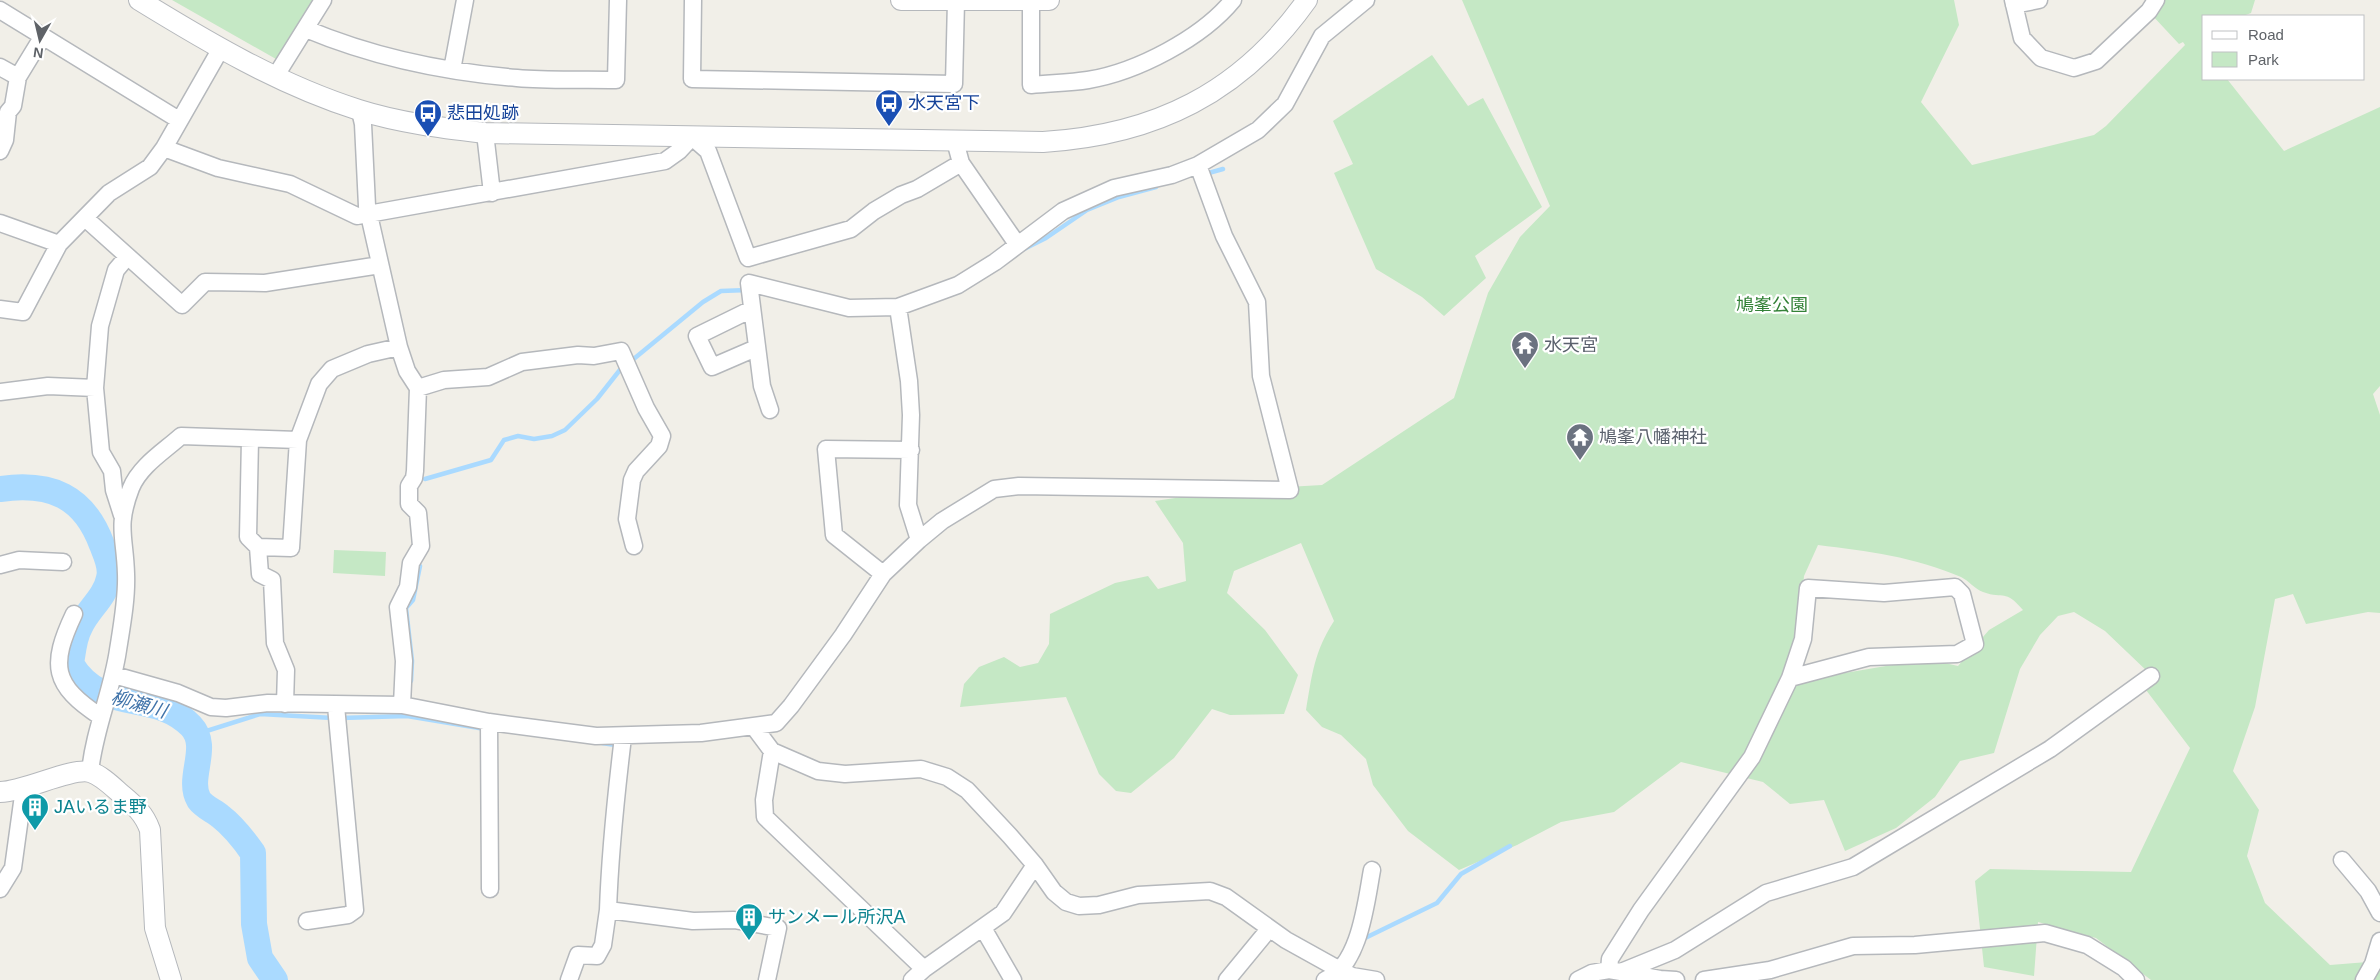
<svg xmlns="http://www.w3.org/2000/svg" width="2380" height="980" viewBox="0 0 2380 980" font-family="Helvetica,'Noto Sans JP',sans-serif">
	<style>
		.green { fill: #c5e8c5; fill-rule: evenodd }
		.lines { fill: none; stroke-linecap: round; stroke-linejoin: round }
		.stream { stroke: #aadaff; stroke-width: 4.5 }
		.river { stroke: #aadaff; stroke-width: 26 }
		.minor-casing { stroke: #b5b8bc; stroke-width: 19 }
		.tertiary-casing { stroke: #b5b8bc; stroke-width: 22 }
		.minor { stroke: #fff; stroke-width: 16 }
		.tertiary { stroke: #fff; stroke-width: 20 }
		.labels { text-anchor: middle; dominant-baseline: central; stroke-width: 4.5; stroke-linejoin: round; paint-order: stroke }
		.transit-label { font-size: 18px; fill: #164399; stroke: #fff; text-anchor: start }
		.park-label { font-size: 18px; fill: #348238; stroke: #fff }
		.worship-label { font-size: 18px; fill: #5b616d; stroke: #fff; text-anchor: start }
		.culture-label { font-size: 18px; fill: #0d838f; stroke: #fff; text-anchor: start }
		.water-label { font-size: 19px; font-style: italic; fill: #4174aa; stroke: #fff }
	</style>
	<rect width="100%" height="100%" fill="#f1efe8"/>
	<path class="green" d="M172 0H314V1L276 59Z
		M1462 0H1954L1959 25 1921 102 1972 165 2094 135 2106 126 2185 45 2183 42 2179 44 2151 14 2160 0H2255L2251 13 2243 16H2204V79H2227L2284 151 2380 107V386L2373 394 2380 415V613L2368 612 2306 624 2293 594 2275 599 2255 707 2233 771 2259 810 2247 856 2265 903 2330 965 2380 961V980H2151L2096 938 2038 922 2034 976 1984 967 1975 881 1990 869 2131 872 2190 748 2146 690 2149 673 2105 631 2074 612 2058 616 2040 635 2020 669 1994 753 1960 761 1935 797 1896 828 1845 851 1824 800 1790 804 1763 782 1681 762 1614 812 1561 822 1517 845 1459 870 1408 831 1373 785 1366 759 1341 735 1322 727 1306 710C1312 675 1314 652 1334 621L1301 543 1234 571 1227 593 1265 630 1298 675 1284 714 1230 715 1212 709 1174 758 1131 793 1116 791 1099 774 1066 697 960 707 964 684 979 667 1004 657 1020 667 1038 663 1049 644 1050 614 1115 583 1148 576 1158 589 1186 581 1183 543 1155 501 1222 491 1322 485 1454 398 1488 293 1520 237 1550 206ZM1818 545C1867 551 1915 557 1961 577 1969 581 1975 589 1983 592 2005 600 2004 588 2023 610L1989 630 1958 666 1927 659 1792 682 1782 678 1800 620 1804 576Z
		M1432 55 1468 106 1483 98 1542 207 1475 256 1486 278 1444 316 1422 297 1376 269 1334 173 1353 164 1333 121Z
		M334 550 386 552 385 576 333 573Z"/>
	<g class="lines">
		<path class="stream" d="M1205 174 1223 169
			M1022 250 1046 238 1087 210 1119 197 1156 187
			M630 362 703 302 721 291 748 290
			M425 479 491 460 504 440 518 436 534 439 552 436 565 430 597 399 623 366
			M411 681 412 661 406 608 413 600 420 566
			M341 718 407 716 485 729
			M197 734 260 714 333 718
			M602 743 615 745
			M1361 940 1437 903 1461 874 1510 846"/>
		<path class="river" d="M0 489C51 482 84 496 102 545 106 555 112 567 109 578 105 598 88 609 80 627 74 637 73 652 71 664 102 716 154 688 191 726 211 747 186 778 199 800 204 807 214 811 220 816 233 826 244 840 253 853L254 924 260 958 275 980"/>
		<g class="minor-casing">
			<path id="minor" d="M693 0 692 79 954 84 956 1
				M1031 0V85C1050 83 1069 83 1088 80 1137 72 1202 38 1233 0
				M2013 0 2022 38 2041 58 2074 68 2096 61 2149 11 2156 0
				M2014 5 2039 0
				M0 10 179 120
				M306 29C373 57 444 72 517 78 550 81 583 79 616 80L618 0
				M0 67 18 77
				M452 70 465 0
				M275 77 323 0
				M360 111 363 124 367 206 399 347 407 371 418 388 415 471 414 478 409 486V504L418 513 421 546 411 563 408 587 398 607 404 661 402 705
				M485 133 492 193
				M955 141 961 163 1017 244
				M164 148 218 168 290 184 357 216 665 161 679 151 692 137 708 151 748 258 851 229 874 211 901 195 917 189 961 163
				M0 151 5 140 8 112 13 106 18 77 43 36
				M85 218 182 305 205 282 265 283 380 265
				M0 223 59 244
				M898 307 909 381 911 415 908 505 919 540
				M0 309 23 312 59 244 109 193 150 167 164 148 220 50
				M752 309 697 336 712 367 756 348
				M418 388 444 380 488 377 522 362 578 355 594 356 621 351 646 408 662 436 659 446 636 471 632 480 627 519 634 546
				M0 392 48 386 95 388
				M770 410 762 386 749 283 849 308 898 307 958 285 995 262 1063 211 1114 188 1172 175 1198 165 1258 130 1285 104 1322 36 1366 0
				M250 439 248 537 258 547 260 574 272 580 275 643 286 670 285 704
				M122 515 114 490 112 471 101 452 95 388 100 326 116 270 127 257
				M258 547 291 548 298 440 319 384 332 369 368 354 399 347
				M0 565 19 560 63 562
				M883 574 834 535 826 449 911 450
				M74 614C50 665 52 685 101 717
				M114 675 178 693 211 707 226 708 268 703 402 705 489 722 596 736 701 733 776 723 791 706 843 635 883 574 919 540 942 521 994 489 1019 486 1290 490 1261 376 1257 302 1224 236 1198 165
				M489 722 490 889
				M754 727 772 751 818 771 845 774 921 769 947 777 967 790 1010 836 1035 865 1054 892 1066 902 1079 906 1099 905 1138 895 1210 891 1226 897 1286 940 1340 970 1352 976 1376 980
				M623 737C616 795 610 852 608 910L693 921 734 920 778 928 767 980
				M772 751 764 800 765 817 924 969 912 980
				M90 772C94 730 112 692 118 650 122 625 127 598 126 574 125 536 116 527 131 488 140 466 163 452 181 436L298 440
				M2342 860 2368 891 2380 913
				M0 889 13 868 24 788
				M307 921 348 915 355 910 336 706
				M983 928 1013 980
				M924 969 1003 913 1035 865
				M1609 970 1610 959 1641 910 1752 757 1790 678 1869 657 1957 654 1975 644 1962 594 1955 587 1884 593 1808 588 1803 639 1790 678
				M1621 972 1675 950 1766 893 1853 867 2050 749 2151 676
				M569 980 578 955 597 956 603 945 608 910
				M1227 980 1269 929
				M1325 980C1360 966 1366 902 1372 870
				M1578 980 1592 973 1609 970 1660 979 1676 980
				M1704 980 1770 970 1853 946 1915 945 2045 933 2087 945 2124 968 2136 980
				M2364 980 2373 964 2380 941"/>
		</g>
		<g class="tertiary-casing">
			<path id="tertiary" d="M139 0C209 43 280 85 359 110 400 123 443 128 485 133L1043 142C1155 135 1241 93 1307 0
				M901 0H1049
				M0 792C24 792 72 767 90 772 101 775 113 787 121 794 134 805 144 813 150 830L155 928 171 980"/>
		</g>
		<use href="#minor" class="minor"/>
		<use href="#tertiary" class="tertiary"/>
	</g>
	<defs>
		<g id="bus-pin" transform="scale(1.4375)"><path d="M0 17L-7.5 6A9.5 9.5 0 1 1 7.5 6Z" fill="#1a4fb4" stroke="#fff"/><path d="M-5-6H5V4H4V6H2V4H-2V6H-4V4H-5ZM-3.5-4V0h7V-4ZM-3.5 1.2v1.5H-2V1.2ZM2 1.2v1.5H3.5V1.2Z" fill="#fff"/></g>
		<g id="temple-pin" transform="scale(1.4375)"><path d="M0 17L-7.5 6A9.5 9.5 0 1 1 7.5 6Z" fill="#6b7280" stroke="#fff"/><path d="M0-6L5-2H3V0L6.5 2.5H4V6H1.5V3h-3V6H-4V2.5H-6.5L-3 0V-2H-5Z" fill="#fff"/></g>
		<g id="building-pin" transform="scale(1.4375)"><path d="M0 17L-7.5 6A9.5 9.5 0 1 1 7.5 6Z" fill="#0f9aa8" stroke="#fff"/><path d="M-4-6H4V6H1V3H-1V6H-4ZM-2.5-4.3h1.7v1.8h-1.7ZM.8-4.3h1.7v1.8H.8ZM-2.5-1h1.7V.8h-1.7ZM.8-1h1.7V.8H.8Z" fill="#fff"/></g>
	</defs>
	<g fill-rule="evenodd">
		<use href="#bus-pin" x="889" y="103"/>
		<use href="#bus-pin" x="428" y="113"/>
		<use href="#temple-pin" x="1525" y="345"/>
		<use href="#temple-pin" x="1580" y="437"/>
		<use href="#building-pin" x="35" y="807"/>
		<use href="#building-pin" x="749" y="917"/>
	</g>
	<g class="labels">
		<g class="transit-label">
			<text x="908" y="103">水天宮下</text>
			<text x="447" y="113">悲田処跡</text>
		</g>
		<g class="park-label">
			<text x="1772" y="305">鳩峯公園</text>
		</g>
		<g class="worship-label">
			<text x="1544" y="345">水天宮</text>
			<text x="1599" y="437">鳩峯八幡神社</text>
		</g>
		<g class="culture-label">
			<text x="54" y="807">JAいるま野</text>
			<text x="768" y="917">サンメール所沢A</text>
		</g>
		<g class="water-label">
			<text transform="translate(139 704) rotate(16)">柳瀬川</text>
		</g>
	</g>
	<rect x="2202" y="15" width="162" height="65" fill="#ffffff" stroke="#bfc1c3"/>
	<rect x="2212" y="31" width="25" height="8" fill="#ffffff" stroke="#bfc1c3"/>
	<text x="2248" y="40" font-size="15" fill="#5f6368">Road</text>
	<rect x="2212" y="52" width="25" height="15" fill="#c5e8c5" stroke="#bfc1c3"/>
	<text x="2248" y="65" font-size="15" fill="#5f6368">Park</text>
	<g transform="translate(40 40) rotate(188)" stroke="#ffffff" stroke-width="4" paint-order="stroke">
	<path d="M0-4L9 19L0 12L-9 19Z" fill="#5f6368"/>
	<text y="-8" font-size="14" font-weight="bold" text-anchor="middle" fill="#5f6368">N</text>
	</g>
</svg>
